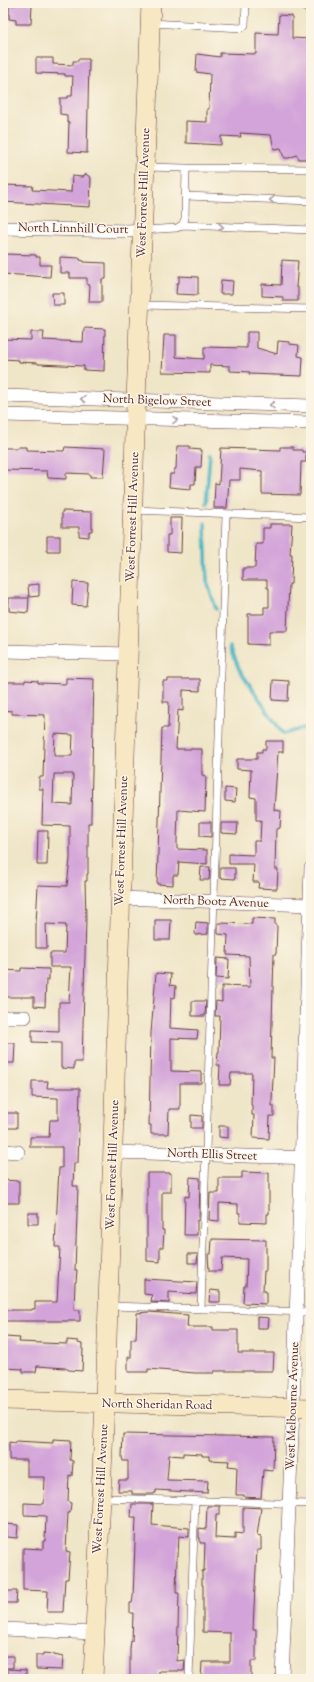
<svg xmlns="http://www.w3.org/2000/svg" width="314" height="1682" viewBox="0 0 314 1682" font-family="'Sorts Mill Goudy',serif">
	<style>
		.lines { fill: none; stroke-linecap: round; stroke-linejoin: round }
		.stream { stroke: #46b4c2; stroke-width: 3.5 }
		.building { fill: #d3a4d9; fill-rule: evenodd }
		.lane-casing { stroke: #633d42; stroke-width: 8 }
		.street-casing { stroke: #633d42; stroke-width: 14 }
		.secondary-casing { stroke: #633d42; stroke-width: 20 }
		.lane { stroke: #fff; stroke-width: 7 }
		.street { stroke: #fff; stroke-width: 13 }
		.secondary { stroke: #f7e8c3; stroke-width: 19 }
		.oneway { stroke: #ae9aa0 }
		.labels { text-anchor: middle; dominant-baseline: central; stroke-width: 3; stroke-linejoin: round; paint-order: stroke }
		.street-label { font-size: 12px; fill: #4a1f2b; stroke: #fcf5e5 }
	</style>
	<rect width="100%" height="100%" fill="#fcf5e5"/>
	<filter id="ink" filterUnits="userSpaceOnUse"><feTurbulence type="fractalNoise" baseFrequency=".025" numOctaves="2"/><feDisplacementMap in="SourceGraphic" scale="8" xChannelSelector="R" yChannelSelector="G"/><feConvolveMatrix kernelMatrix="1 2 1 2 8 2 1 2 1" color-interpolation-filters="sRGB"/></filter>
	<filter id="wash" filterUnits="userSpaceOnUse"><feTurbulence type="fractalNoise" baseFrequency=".012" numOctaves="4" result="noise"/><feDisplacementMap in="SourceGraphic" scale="16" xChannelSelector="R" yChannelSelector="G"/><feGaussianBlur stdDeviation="0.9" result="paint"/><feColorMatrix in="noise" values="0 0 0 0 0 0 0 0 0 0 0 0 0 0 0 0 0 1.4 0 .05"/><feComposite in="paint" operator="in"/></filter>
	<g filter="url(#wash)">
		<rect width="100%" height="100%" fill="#efe5c7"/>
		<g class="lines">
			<path class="stream" d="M206 503 210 453
				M205 523 207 581 216 609
				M230 646 239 669 283 734 311 726"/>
		</g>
		<g id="blocks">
			<path class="building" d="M18 3H30V5H32L31 24H16V20L9 19V5H16Z
				M279 15 292 16V38L311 39V159H299L297 155 289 158H285L283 155 281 148 274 149 271 135 240 133 241 137 221 136V145L186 143V121L207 122V109H209L210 74 196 72 197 54 220 57V53L256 54V33L278 34Z
				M36 58H53V64L73 65V61H78V59H89L87 153 68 152 69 122H67V115L60 114V98H68V96H72L73 76H65V74L36 73Z
				M86 174 91 178 90 207 3 202V185L33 186 32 190 71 192 72 176 82 177Z
				M3 254 36 255V257H40V265H51L50 277 3 274Z
				M60 257 80 258V260L84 261V262L106 263V279H102V302H89L90 285H87V278H70V273H60Z
				M282 260 298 261 296 287H298V301H283V297L262 296V284L281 285Z
				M179 276 198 277V295L176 294 177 283H179Z
				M221 280 233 281 232 294H220Z
				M52 293H64V305H53Z
				M84 328 105 329 104 371 84 370V366L38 364V363L19 362V360L3 359V339L31 340V332H44L43 340 83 342Z
				M247 332H257V348L277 354 278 341 289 342V344L299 345 298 356 303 357 302 376 249 374 250 372 230 371V366L210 365V373L162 372 164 335H176V357L204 359V347L247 348Z
				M177 446H190V449L202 450 201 467H196L195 484H191V489L169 487 170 474H174V469H176Z
				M17 447H26V450L64 451 65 447 105 449 103 477H90V474L66 473V479L48 478 47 471 3 470V448H17Z
				M280 447H293V450H302V452H306V462H301L300 495 262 494V471L240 469V480H229L227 508H214L215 483 219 484 221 448 280 450Z
				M62 511 92 512V531H89V537L79 536V527H62Z
				M170 518H182L181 553 167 552V535H170Z
				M270 524H292L290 554H292L291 584H289L287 631H269V645L248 644V614H264V607H269V588H267V580H243V568H255L256 544H263V528H270Z
				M47 536H60V551H47Z
				M73 582 88 583 86 606 72 605Z
				M39 584V596L29 597 28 585Z
				M9 598H29L28 613 9 611Z
				M66 678 94 679 91 816V823H88V874H87V881H85L86 919 82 1062H74V1069L61 1068V1043L32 1042V1030L59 1031V1002H69L71 967H50V953H65L66 925 46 924 47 948H36V924L38 885 67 886 70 859V826L42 825 43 789H39V777H43L45 715 12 714V711L3 710V682H25V680L38 681V683L66 684ZM55 734 73 735 72 756H54ZM54 774H73L72 805 53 804Z
				M168 679H200V691L183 690V711L178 710 176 749H202V775L206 776 205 812 178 810 177 841V849L207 850V864L179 862 178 875H173V885L157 884 162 728H168L169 702H163V681H168Z
				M273 680 289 681 288 701 272 700Z
				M266 741H283V752H278L274 810 281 811 280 828 276 829 275 869H278L277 889 258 888 259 882H253L254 864H229V854L254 855V841H260L261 820H256V798L250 797 251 770 237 769V759H257V752H262V749H266Z
				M225 788 236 789 235 802 225 801Z
				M200 822H211V837L200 836Z
				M221 823H238L237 834 221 833Z
				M38 831H48L47 865H37Z
				M201 867H210L209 880H200Z
				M220 868H235V879L220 878Z
				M252 918 275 919V925L277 926 276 954H274L271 1058H274L272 1099V1106H274V1116H270L269 1139 253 1138 254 1115H252V1105H251L252 1073H231L230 1085H219L220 1065H217L218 1052H219L220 1016H215L216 1001 222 1002V986L250 987 249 956 227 955 228 935 218 934V923L252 924Z
				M155 920H171L170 940H155Z
				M196 922 208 923V934L195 935Z
				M217 958 229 959 228 979 216 978Z
				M21 968 49 969V980H46L45 1007 34 1006V997H3V970L21 971Z
				M156 973 171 974 170 985 176 986 175 998 171 997 170 1028 198 1030 197 1039 171 1038V1071L201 1072V1083H180V1109H169L168 1134H151V1125H149L151 1033Z
				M192 1001H206L205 1016H192Z
				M3 1043H15L14 1063H3Z
				M32 1081H48L47 1088H80L78 1163H74L73 1186H78L75 1270H77L76 1282H75L74 1310H80V1321H5V1310H32V1309H35V1302H57L60 1247H55L59 1168H62V1147H30V1137H49L50 1120H58V1098L32 1097Z
				M3 1113H17V1128H3Z
				M191 1115 202 1116V1128H191Z
				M219 1126H228V1138L219 1137Z
				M242 1172 269 1173V1214H267V1223L240 1222V1213H238V1204L219 1203V1221L209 1220 210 1193H219V1178H242Z
				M147 1173H171V1192H162V1230H164L163 1247H160V1262L147 1261Z
				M190 1177 200 1178 199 1220H197V1235H184L185 1196 189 1197Z
				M3 1180 19 1181V1203H5V1199H3Z
				M28 1213H38V1224H28Z
				M212 1239 266 1240V1271H264L263 1291H266V1304L243 1303 244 1286H246L247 1259 222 1258 221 1271H209L208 1254H211Z
				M188 1254H198L197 1263H188Z
				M144 1279 197 1282 196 1294 169 1292V1303L151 1302 152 1295 144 1294Z
				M210 1290 220 1291V1302H209Z
				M149 1312 188 1315 187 1327H213V1330H238V1353H274L273 1371H214V1373H195L148 1369V1372H128V1357H131V1339H136L137 1313Z
				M257 1317 269 1318 268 1328H257Z
				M5 1337 20 1338 19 1342 67 1344V1340L78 1341V1343L82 1344V1349H83L82 1371 69 1370 65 1368 37 1366 36 1372H23V1369L3 1368V1343H5Z
				M123 1434 274 1437 273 1471 263 1470 261 1498 244 1497V1495H236L237 1467 228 1466 229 1461 209 1460V1456H202V1454L183 1453V1456L169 1455 167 1480 208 1481 207 1493 156 1490V1493H154V1494H132V1491H118L119 1480H128V1461H123L122 1457Z
				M53 1439 71 1440 70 1460 73 1461 72 1476 69 1475 68 1502 71 1503 70 1513H68L66 1551 70 1552 68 1579H65L63 1612H47L48 1591 23 1590V1548L43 1549V1541H45L46 1516 24 1515V1503L44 1504 45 1477H27V1460H9V1442L16 1443V1441L53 1443Z
				M132 1504H153L152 1525 189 1528V1537L179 1536 178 1556H177L176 1593H179L177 1661 185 1660 184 1671H159V1677L154 1678V1679H130V1649L131 1641 132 1642 133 1613H130V1603H132L133 1597 136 1517H131Z
				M207 1506H220V1515H216L215 1538 235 1539V1533L243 1534V1507L261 1508 257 1536 261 1537V1550H257L254 1607 253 1630H256V1661H251V1679H201L202 1662H230V1633L203 1632V1585H202V1571H204L205 1543H200V1538H199V1528L206 1529Z
				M6 1524 18 1525 17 1538 6 1537Z
				M5 1591H17L16 1603H4Z
				M43 1653 54 1654V1655L63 1657 62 1670 36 1669V1655H43Z
				M3 1656H13V1668H3Z
				M8 1669 26 1670V1679H8Z"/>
		</g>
	</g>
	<g filter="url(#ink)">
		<use href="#blocks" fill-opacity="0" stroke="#633d42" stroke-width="1"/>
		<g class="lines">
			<g class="lane-casing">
				<path id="lane" d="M298 3 311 11
					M150 23 242 28 245 25 246 3
					M186 168 311 169
					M186 196 311 201
					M182 225 311 230
					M143 230 177 228 182 225 185 219 186 168 146 167
					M141 305 311 309
					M133 510 311 517
					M109 1306 311 1312
					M201 1309 226 514
					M101 1498 311 1504
					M189 1679 195 1500"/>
			</g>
			<g class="street-casing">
				<path id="street" d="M3 228 127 231 143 230
					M3 396 311 406
					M3 415 311 423
					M3 651 129 654
					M120 898 311 905
					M3 1017H25
					M3 1151 18 1152
					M113 1152 311 1158
					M3 1629 94 1633
					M282 1679 293 1408 311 868"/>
			</g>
			<g class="secondary-casing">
				<path id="secondary" d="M3 1400 311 1408
					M93 1679 105 1403 136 401 151 3"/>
			</g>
			<use href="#lane" class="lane"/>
			<use href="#street" class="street"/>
			<use href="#secondary" class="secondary"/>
		</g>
		<defs><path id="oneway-chevron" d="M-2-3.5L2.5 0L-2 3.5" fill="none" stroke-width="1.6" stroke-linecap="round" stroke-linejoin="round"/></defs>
		<g class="oneway">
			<use href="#oneway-chevron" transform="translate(272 200) rotate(-178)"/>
			<use href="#oneway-chevron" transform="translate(221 227) rotate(2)"/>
			<use href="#oneway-chevron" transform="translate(83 399) rotate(-178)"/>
			<use href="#oneway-chevron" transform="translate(272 405) rotate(-178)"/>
			<use href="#oneway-chevron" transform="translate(175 420) rotate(1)"/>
		</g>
	</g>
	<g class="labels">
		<g class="street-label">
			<text transform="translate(144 193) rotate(-88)">West Forrest Hill Avenue</text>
			<text transform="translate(73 229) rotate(1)">North Linnhill Court</text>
			<text transform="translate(157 401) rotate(2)">North Bigelow Street</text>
			<text transform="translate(133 517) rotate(-88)">West Forrest Hill Avenue</text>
			<text transform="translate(122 841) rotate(-88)">West Forrest Hill Avenue</text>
			<text transform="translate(216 902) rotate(2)">North Bootz Avenue</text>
			<text transform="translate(212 1155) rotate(2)">North Ellis Street</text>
			<text transform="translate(113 1165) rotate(-88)">West Forrest Hill Avenue</text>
			<text transform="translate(157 1405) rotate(1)">North Sheridan Road</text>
			<text transform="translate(293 1406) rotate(-88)">West Melbourne Avenue</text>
			<text transform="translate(101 1489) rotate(-87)">West Forrest Hill Avenue</text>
		</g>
	</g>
	<rect width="314" height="1682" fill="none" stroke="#fcf5e5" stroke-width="16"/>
</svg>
